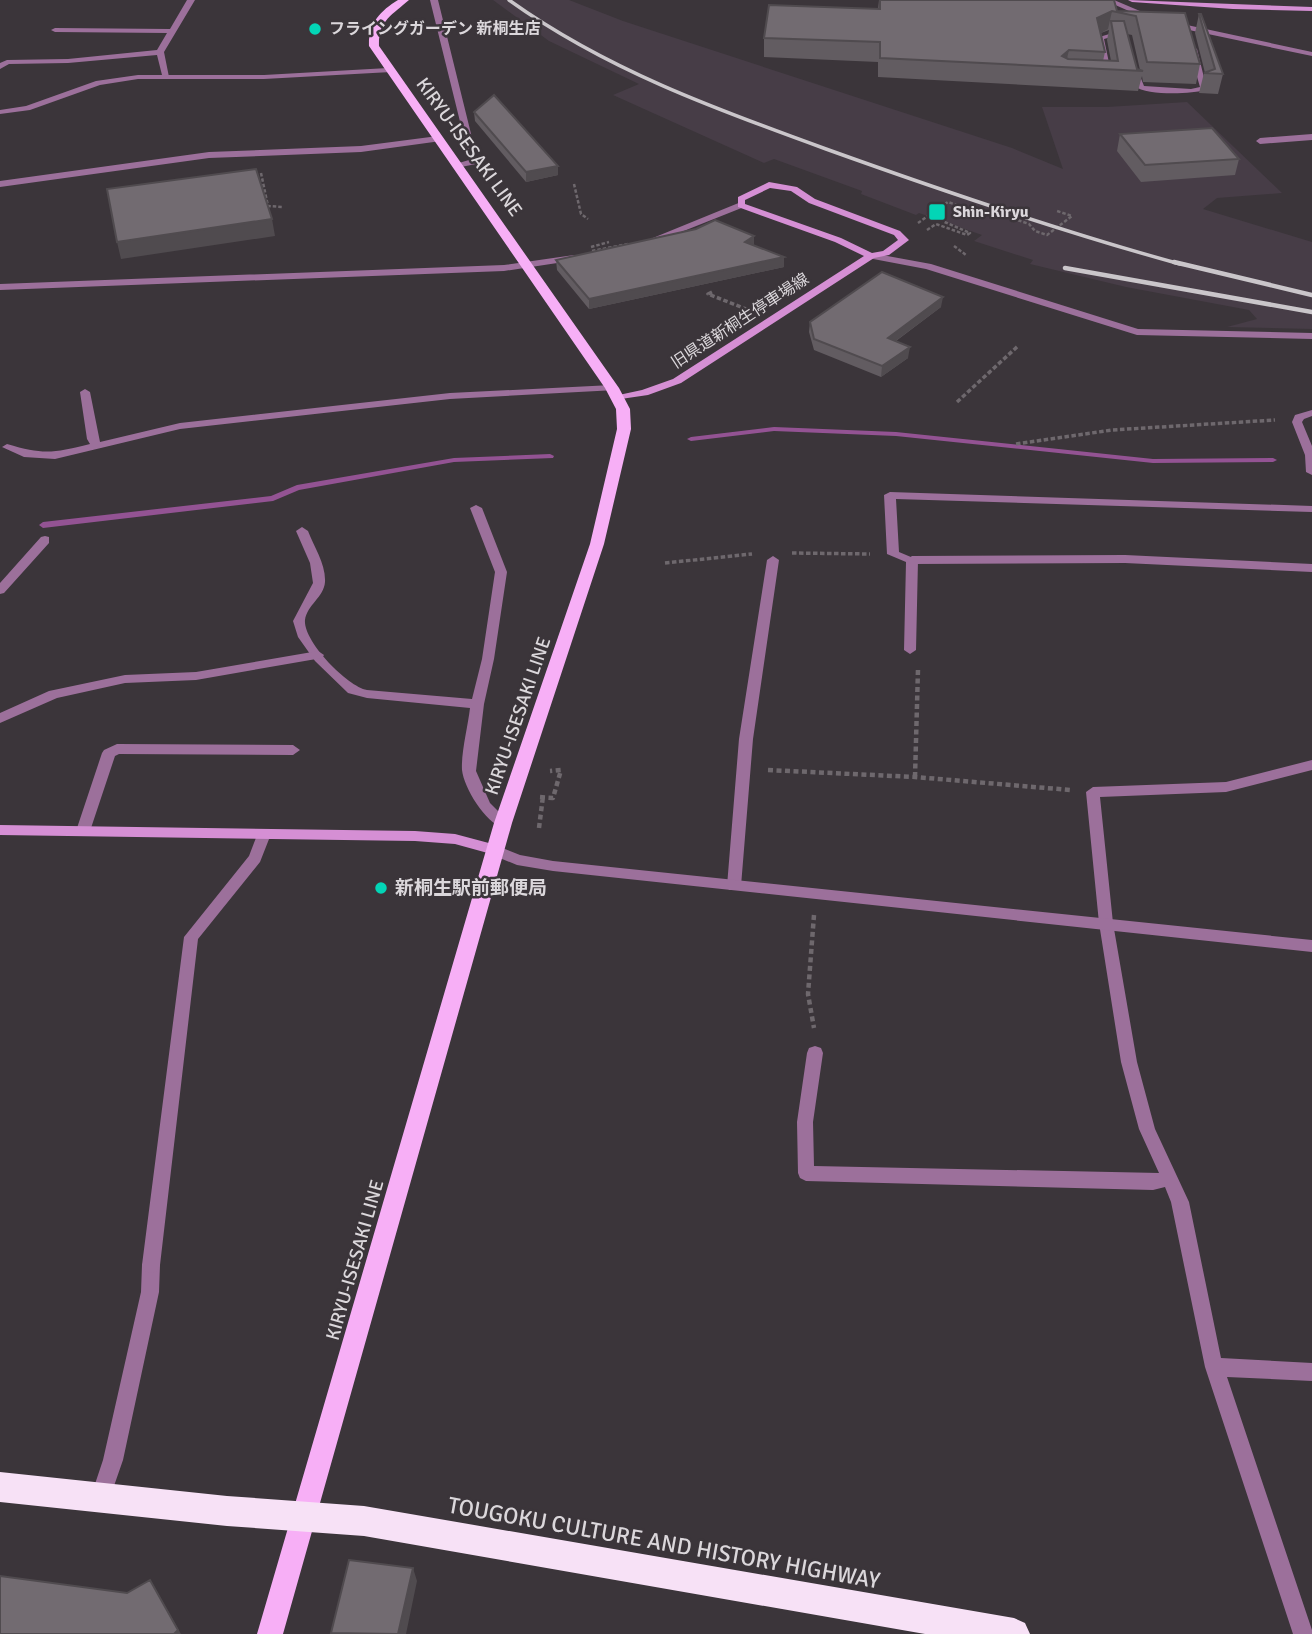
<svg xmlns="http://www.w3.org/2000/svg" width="1312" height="1634" viewBox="0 0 1312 1634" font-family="Signika,'Noto Sans JP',sans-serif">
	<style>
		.built { fill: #473d47 }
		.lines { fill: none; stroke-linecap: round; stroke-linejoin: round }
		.stream { fill: #935393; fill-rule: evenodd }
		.path-far2 { stroke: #6e686d; stroke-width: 2.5; stroke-dasharray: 3.5 2; stroke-linecap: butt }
		.path-far1 { stroke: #6e686d; stroke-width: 3.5; stroke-dasharray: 4.5 2.5; stroke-linecap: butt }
		.path { stroke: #6e686d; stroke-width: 4.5; stroke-dasharray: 5 3.5; stroke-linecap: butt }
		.lane { fill: #9c709b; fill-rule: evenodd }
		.street { fill: #9c709b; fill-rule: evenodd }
		.secondary { fill: #d58fd4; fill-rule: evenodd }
		.primary { fill: #f7aff6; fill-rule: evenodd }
		.highway { fill: #f7e1f6; fill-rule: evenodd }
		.rail-far1 { stroke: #cac6ca; stroke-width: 3.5 }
		.rail { stroke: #cac6ca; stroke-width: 4.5 }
		.wall { fill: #625c61; fill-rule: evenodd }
		.shaded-wall { fill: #504b4f }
		.building { fill: #726b71; stroke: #504b4f; stroke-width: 2 }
		.poi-dot { fill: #03d5b6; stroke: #3b353a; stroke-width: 2.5 }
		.labels { text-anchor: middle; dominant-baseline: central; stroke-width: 5; stroke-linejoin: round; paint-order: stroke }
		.far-poi-label { font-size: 16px; font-weight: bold; fill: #dbd7db; stroke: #3b353a; text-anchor: start }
		.far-street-label { font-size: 16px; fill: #dbd7db; stroke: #3b353a }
		.street-label { font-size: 19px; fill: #dbd7db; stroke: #3b353a }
		.poi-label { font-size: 19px; font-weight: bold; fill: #dbd7db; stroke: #3b353a; text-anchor: start }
		.near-street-label { font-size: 23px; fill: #dbd7db; stroke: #3b353a }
	</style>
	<rect width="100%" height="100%" fill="#3b353a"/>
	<path class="built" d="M493 0H569L623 21 1012 148 1063 169 1042 107H1107L1187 102 1282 193 1217 198 1203 209 1312 242V329L1227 327 1257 319 1249 310 1126 287 1030 264 1033 260 974 241 982 235 919 213 916 215 861 194 862 191 774 159 764 163 613 95 639 84 549 41Z"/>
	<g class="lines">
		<path class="stream" d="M774 427 896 432 1153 459 1273 458 1277 460 1273 462 1153 463 896 436 774 431 691 441 687 439 691 437Z
			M550 454 554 456 553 458 454 462 299 490 273 501 43 528 39 525 43 522 271 496 297 485 454 458Z"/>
		<path class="path-far2" d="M261 173 268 206 283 207
			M574 184 581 214 588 219
			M940 207 948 202 979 213 1000 214 1029 224 1035 231 1047 235 1072 216 1057 211
			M918 223 928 216
			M927 230 936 224 967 235 970 233 940 220
			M954 246 966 255
			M591 247 609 242
			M592 251 628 244"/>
		<path class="path-far1" d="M712 292 708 294 746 309
			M957 402 1018 346
			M1016 444 1112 430 1275 420
			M792 553 870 554
			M665 563 752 554"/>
		<path class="path" d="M768 770 915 777 1070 790
			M915 777 918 669
			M540 797 553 798 561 770 550 771
			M539 828 543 796
			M814 915 808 994 814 1028"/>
		<path class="lane" d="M187 0H195L164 52 169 77 162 75 157 55 68 63 9 64 0 69V63L7 60 68 59 157 50 167 33 55 32 51 30 55 28 170 29Z
			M430 0H438L476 154V164L456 168 452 165 469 160 468 154Z
			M1116 32 1129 38 1125 40 1115 36 1104 39 1112 77 1108 79 1104 77 1096 38Z
			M1193 47 1197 49 1207 90C1190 94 1148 96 1134 86L1130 71 1134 69 1138 71 1144 86 1191 89 1200 87 1189 49Z
			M1312 134V140L1260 144 1256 141 1260 138Z
			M612 385 616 386V390L450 399 180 429 55 459 24 457 2 447 7 444C44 455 53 453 90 444L87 439 80 392 85 389 90 392 100 442 180 423 450 393Z
			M1312 410V416L1304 419 1302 422 1312 446V475L1306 472 1305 455 1292 422 1295 415Z
			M890 492 1312 506V512L896 499 899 552 918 560 916 650 910 654 904 650 906 562 887 554 884 495Z
			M476 505 482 508 507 572 494 659 484 704 476 771 490 803 510 823 503 828C485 822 464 788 462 770 461 752 468 726 470 708L367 698 348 693 315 661 298 637 293 621 313 583 310 563 296 531 302 527 308 531C314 547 326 564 325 582 324 597 307 605 305 620 303 641 347 686 367 690L472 699 482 659 495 572 470 508Z
			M45 536 49 537V543L4 593 0 594V583L41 537Z
			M773 556 779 560 753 739 741 886 739 890H729L727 886 739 739 767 560Z
			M117 744 293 745 300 750 293 755 119 754 115 756 90 831 83 836 78 835 76 831 102 753 104 750Z
			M1312 760V770L1226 792 1100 797 1113 923 1137 1062 1155 1129 1189 1202 1221 1358 1312 1363V1381L1227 1377 1312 1630V1634H1293L1205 1367 1171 1202 1165 1187 1153 1190 806 1181 800 1178 798 1173 797 1122 807 1053 809 1048 815 1046 821 1048 823 1053 813 1122 814 1166 1159 1173 1139 1129 1121 1062 1099 923 1086 792 1093 787 1226 782Z
			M151 1257 157 1259 160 1265 159 1292 123 1460 107 1506 100 1509 93 1506 90 1499 103 1460 141 1292 142 1265 145 1259Z"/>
		<path class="street" d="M1104 0H1114L1154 17 1147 19Z
			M1173 22 1312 52V56L1170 26 1169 24Z
			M388 68H391V72L264 79H138L100 85 30 110 0 114V110L26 106 96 81 138 75H264Z
			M438 136 442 139 441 141 361 152 209 158 0 187V181L209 152 361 146Z
			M741 202 744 203V207L651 244 643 242Z
			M871 253 931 264 1138 329 1312 333V339L1137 335 926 269 868 258 866 256Z
			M574 255 579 258 577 260 504 271 0 290V284L504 265Z
			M1125 555 1312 564V572L1125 563 912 564 906 560 912 556Z
			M318 651 324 655 322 658 196 680 125 683 57 698 0 723V713L49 691 125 675 196 672Z
			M264 829 271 834 260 862 198 939 160 1265 157 1271 151 1273 145 1271 142 1265 184 937 249 856 259 830Z
			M495 845 520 855 553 861 1312 940V952L553 871 517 865 490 854 488 850 490 846Z"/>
		<path class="secondary" d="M1128 0 1312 7V11L1233 9 1132 2Z
			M769 182 797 187 815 199 900 231 909 240 889 255 874 258 681 383 648 395 614 400V396L642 390 673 379 864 256 835 242 738 207V197ZM770 188 791 191 809 203 894 235 898 240 883 251 872 253 841 238 745 204V200Z
			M0 825 415 831 455 834 500 846 502 850 500 854 495 855 455 844 415 841 0 835Z"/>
		<path class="primary" d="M398 0H409C392 15 378 21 379 46L619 388 630 409 631 429 604 544 512 823 283 1634H257L494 823 590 544 617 429 616 409 605 388 369 46C368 24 380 11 398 0Z"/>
		<path class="highway" d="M0 1472 227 1496 364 1506 1014 1618 1025 1623 1030 1634H925L364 1536 227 1526 0 1502Z"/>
		<path class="rail-far1" d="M509 0C605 69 715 109 826 149 943 191 1060 231 1180 264"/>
		<path class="rail" d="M1174 262 1312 295
			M1065 268 1312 312"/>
	</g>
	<path class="wall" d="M879 0H1114L1117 11 1185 13 1200 64 1196 84 1143 82 1142 76 1138 91 878 77V62L764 57V38L878 9ZM1109 30 1107 40 1111 61H1103L1105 52 1101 33ZM1127 34 1132 35 1140 70 1137 69Z
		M1199 14 1223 74 1218 94 1199 93 1204 73H1205L1195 33Z
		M474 112 558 175 526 182 475 121Z
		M1120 134 1239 159 1235 175 1141 182 1117 151Z
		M754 236V245L784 267 589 309 557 270 556 260Z
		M941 307 896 341 908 358 881 377 814 350 809 332 810 322Z"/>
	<path class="shaded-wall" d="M1112 11 1108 29 1094 37 1097 18Z
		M1069 50 1065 67 1062 56Z
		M558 166V175L526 182V172Z
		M272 219 275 236 121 259 117 242Z
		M754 236V247L745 242Z
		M784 257V267L589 309V299Z
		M943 297 941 307 886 348 888 338Z
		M910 347 908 358 881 377 882 366Z
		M413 1568 417 1581 406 1634H398Z
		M150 1580 155 1588 181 1634H174Z"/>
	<path class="building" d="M880 0H1114L1117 11 1185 13 1200 64 1147 62 1136 16 1112 11 1097 18 1105 52 1069 50 1062 56 1068 59 1118 61 1111 21H1124L1137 69 1143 71 880 58V42L764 38 769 5 880 9Z
		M1199 14H1201L1223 74 1204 73 1215 69Z
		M494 95 558 166 526 172 474 112Z
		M1212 128 1239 159 1145 165 1120 134Z
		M256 169 272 219 117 242 107 189Z
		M715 220 754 236 745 242 784 257 589 299 556 260 696 229Z
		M882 272 943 297 888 338 910 347 882 366 814 339 810 322Z
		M349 1560 413 1568 398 1634 331 1633Z
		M0 1576 127 1593 150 1580 178 1630 174 1634H0Z"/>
	<g class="poi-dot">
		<circle cx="315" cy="29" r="7"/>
		<rect x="928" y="203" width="18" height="18" rx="3.5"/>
		<circle cx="381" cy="888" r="7"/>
	</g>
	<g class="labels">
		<g class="far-poi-label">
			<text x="329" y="29">フライングガーデン 新桐生店</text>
			<text x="953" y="212">Shin-Kiryu</text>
		</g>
		<g class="far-street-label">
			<text transform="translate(740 321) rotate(-33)">旧県道新桐生停車場線</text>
		</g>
		<g class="street-label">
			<text transform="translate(469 147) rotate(54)">KIRYU-ISESAKI LINE</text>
			<text transform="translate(518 716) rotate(-71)">KIRYU-ISESAKI LINE</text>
			<text transform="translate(355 1260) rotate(-74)">KIRYU-ISESAKI LINE</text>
		</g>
		<g class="poi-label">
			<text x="395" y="888">新桐生駅前郵便局</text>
		</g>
		<g class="near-street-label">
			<text transform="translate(664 1543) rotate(10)">TOUGOKU CULTURE AND HISTORY HIGHWAY</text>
		</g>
	</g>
</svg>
